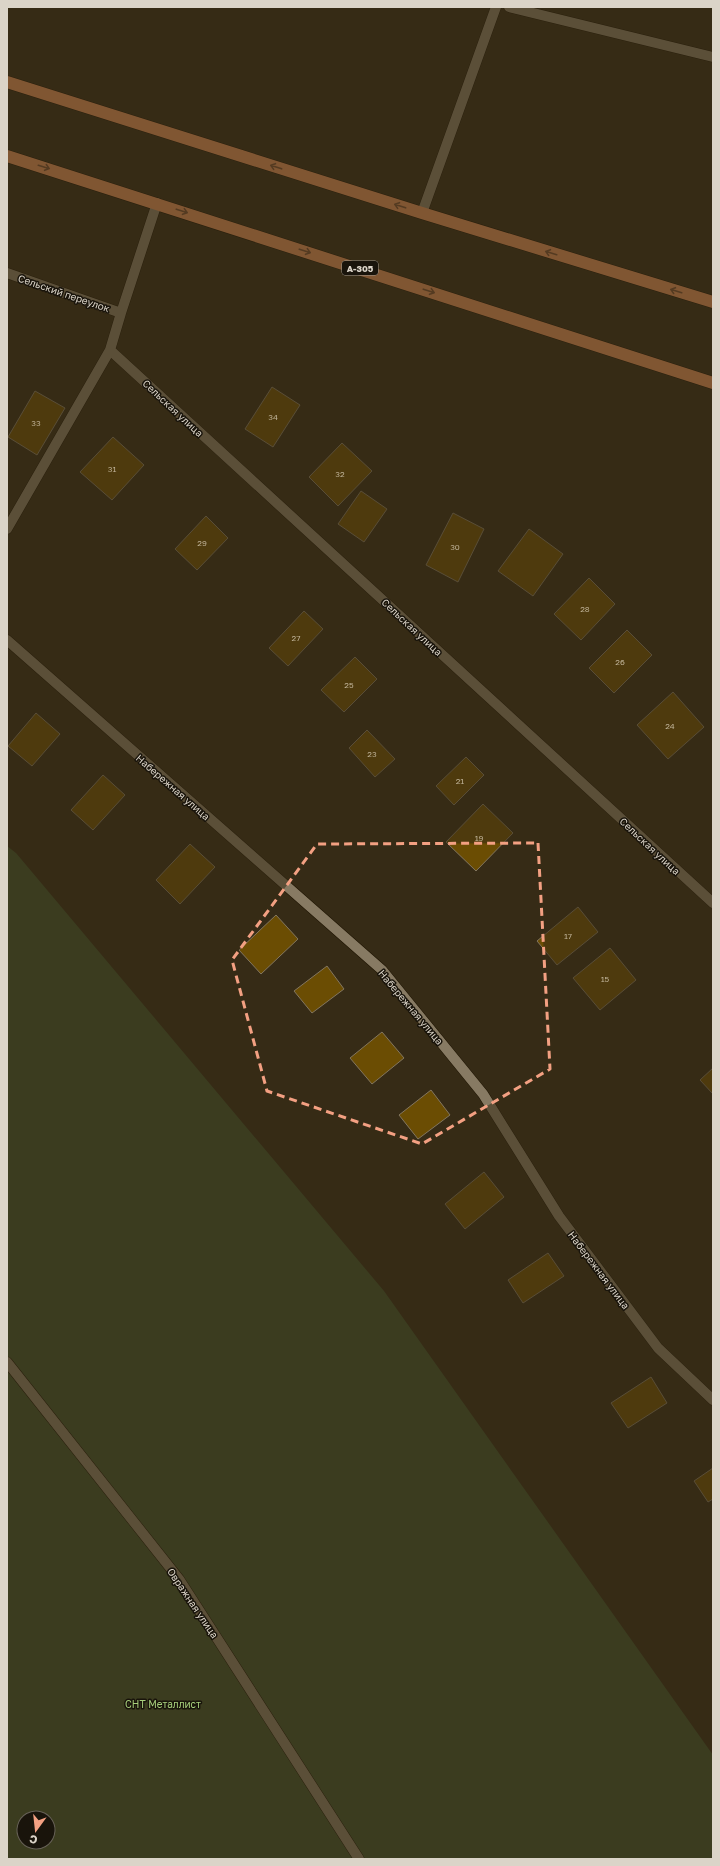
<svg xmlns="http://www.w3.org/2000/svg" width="720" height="1866" viewBox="0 0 720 1866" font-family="'Golos Text',sans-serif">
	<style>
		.green { fill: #40512c; fill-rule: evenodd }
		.building { fill: #6b4d03; stroke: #83765f }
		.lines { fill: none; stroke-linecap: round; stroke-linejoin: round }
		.minor-casing { stroke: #1d1301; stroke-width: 11 }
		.highway-casing { stroke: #1d1301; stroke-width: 13 }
		.minor { stroke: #877a63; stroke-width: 10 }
		.highway { stroke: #d98956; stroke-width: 12 }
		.oneway { stroke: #794e30 }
		.marked { fill: none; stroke: #f3a082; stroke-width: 3; stroke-dasharray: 8 5; stroke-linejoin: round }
		.labels { text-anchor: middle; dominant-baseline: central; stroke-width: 3; stroke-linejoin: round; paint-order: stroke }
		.number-label { font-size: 8px; fill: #bfb297 }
		.shield { fill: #19140b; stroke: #a19a8f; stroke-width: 1 }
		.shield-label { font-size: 9px; font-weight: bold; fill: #dbd4c8 }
		.street-label { font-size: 10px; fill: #dbd4c8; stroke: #19140b }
		.park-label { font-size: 10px; fill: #a7cf7b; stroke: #19140b }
	</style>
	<rect width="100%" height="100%" fill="#362b16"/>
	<path class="green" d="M7 846 16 853 384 1291 713 1755V1859H7ZM24 1818H48V1842H24Z"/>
	<path class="building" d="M272 387 300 405 273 447 245 429Z
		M35 391 65 408 37 455 8 437Z
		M113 437 144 465 112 500 80 472Z
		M342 443 372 471 338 506 309 477Z
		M361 491 387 509 364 542 338 524Z
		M453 513 484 529 458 582 426 565Z
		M206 516 228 538 197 570 175 549Z
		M529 529 563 554 533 596 498 571Z
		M589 578 615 604 581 640 554 614Z
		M304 611 323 629 288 666 269 648Z
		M627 630 652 655 614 693 589 668Z
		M355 657 377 679 344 712 321 690Z
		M673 692 704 727 668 759 637 725Z
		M36 713 60 734 32 766 8 746Z
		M367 730 395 759 375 777 349 748Z
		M466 757 484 775 454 805 436 786Z
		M103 775 125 795 93 830 71 810Z
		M483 804 513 833 476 871 446 842Z
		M190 844 215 867 180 904 156 880Z
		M578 907 598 932 557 965 537 941Z
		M276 915 298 939 261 974 239 950Z
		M610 948 636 980 600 1010 573 978Z
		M327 966 344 989 312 1013 294 991Z
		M382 1032 404 1058 372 1084 350 1058Z
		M713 1068V1094L700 1080Z
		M431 1090 450 1115 418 1139 399 1115Z
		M484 1172 504 1197 465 1229 445 1204Z
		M548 1253 564 1276 523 1303 508 1280Z
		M651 1377 667 1403 628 1428 611 1403Z
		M713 1468V1499L708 1502 694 1481Z"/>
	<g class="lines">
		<g class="minor-casing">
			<path id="minor" d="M509 7 713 57
				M422 213 496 7
				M7 273 121 313
				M110 350 713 903
				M7 529 110 350 121 313 157 203
				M7 640 382 970 483 1094 559 1216 658 1348 713 1400
				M7 1362 179 1579 359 1859"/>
		</g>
		<g class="highway-casing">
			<path id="highway" d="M7 82 422 213 713 302
				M7 156 713 383"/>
		</g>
		<use href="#minor" class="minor"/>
		<use href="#highway" class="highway"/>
	</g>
	<defs><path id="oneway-shaft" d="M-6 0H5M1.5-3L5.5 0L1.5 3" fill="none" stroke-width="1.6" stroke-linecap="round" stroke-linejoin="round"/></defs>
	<g class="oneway">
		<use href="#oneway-shaft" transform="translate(44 167) rotate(17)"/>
		<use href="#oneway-shaft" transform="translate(276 167) rotate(-162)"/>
		<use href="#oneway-shaft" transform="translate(400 206) rotate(-162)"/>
		<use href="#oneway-shaft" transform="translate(182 211) rotate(18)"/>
		<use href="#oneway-shaft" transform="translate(305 251) rotate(18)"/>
		<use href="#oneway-shaft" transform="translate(551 253) rotate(-163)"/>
		<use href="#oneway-shaft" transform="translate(429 291) rotate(18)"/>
		<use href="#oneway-shaft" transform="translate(676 291) rotate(-163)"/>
	</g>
	<path d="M0 0H720V1866H0ZM538 843 550 1069 422 1144 267 1091 232 960 317 844Z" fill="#362b16" fill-opacity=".55" fill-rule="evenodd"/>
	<path class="marked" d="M538 843 550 1069 422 1144 267 1091 232 960 317 844Z"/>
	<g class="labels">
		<g class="number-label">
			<text x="273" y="417">34</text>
			<text x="36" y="423">33</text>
			<text x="112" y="469">31</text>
			<text x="340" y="474">32</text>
			<text x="202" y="543">29</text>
			<text x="455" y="547">30</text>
			<text x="585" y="609">28</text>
			<text x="296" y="638">27</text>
			<text x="620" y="662">26</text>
			<text x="349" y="685">25</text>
			<text x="670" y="726">24</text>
			<text x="372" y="754">23</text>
			<text x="460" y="781">21</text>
			<text x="479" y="838">19</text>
			<text x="568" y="936">17</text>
			<text x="605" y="979">15</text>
		</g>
		<rect class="shield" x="342" y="261" width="36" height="14" rx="3"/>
		<g class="shield-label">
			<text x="360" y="268">А-305</text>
		</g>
		<g class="street-label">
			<text transform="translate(64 293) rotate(19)">Сельский переулок</text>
			<text transform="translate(173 408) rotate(43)">Сельская улица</text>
			<text transform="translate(412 627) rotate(43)">Сельская улица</text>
			<text transform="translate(173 787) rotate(41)">Набережная улица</text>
			<text transform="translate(650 846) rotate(43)">Сельская улица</text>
			<text transform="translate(411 1007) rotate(50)">Набережная улица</text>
			<text transform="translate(599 1270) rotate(53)">Набережная улица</text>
			<text transform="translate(193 1603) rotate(56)">Овражная улица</text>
		</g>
		<g class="park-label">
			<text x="163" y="1704">СНТ Металлист</text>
		</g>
	</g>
	<rect width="720" height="1866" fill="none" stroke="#dbd4c8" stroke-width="16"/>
	<g transform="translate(36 1830) rotate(195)"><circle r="19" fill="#19140b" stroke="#676157"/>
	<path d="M0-3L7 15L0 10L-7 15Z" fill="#f3a082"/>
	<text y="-6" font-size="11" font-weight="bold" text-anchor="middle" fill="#dbd4c8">С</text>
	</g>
</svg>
